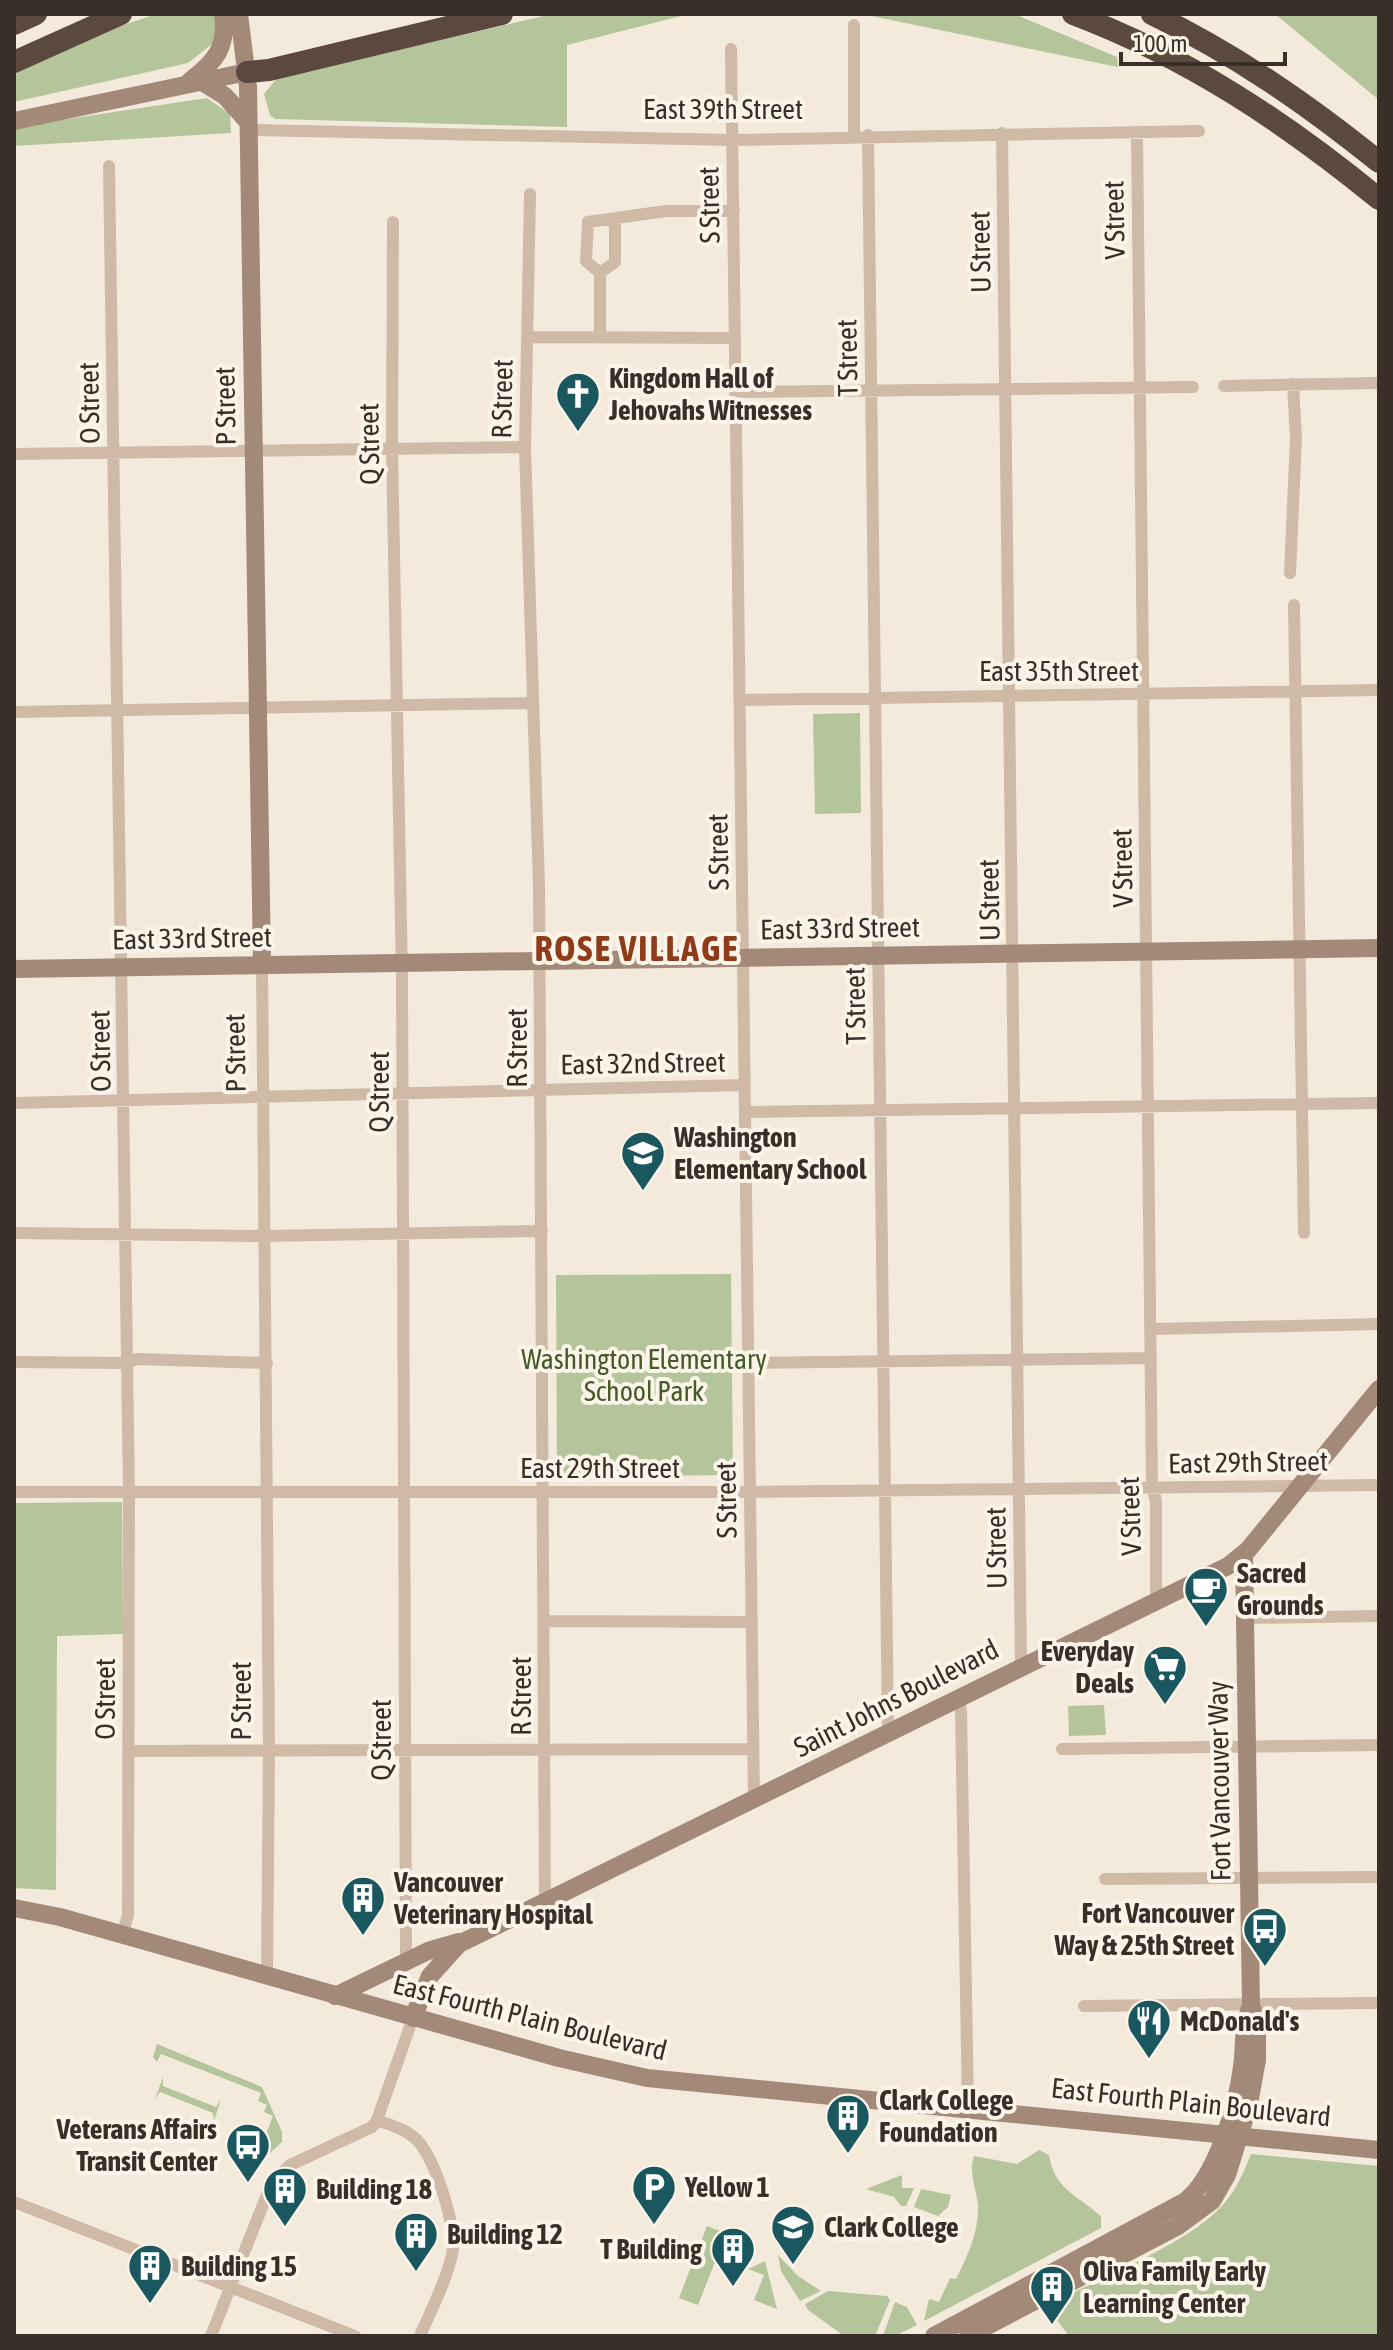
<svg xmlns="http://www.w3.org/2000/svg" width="1393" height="2350" viewBox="0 0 1393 2350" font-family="'Asap Condensed',sans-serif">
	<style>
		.green { fill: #b5c59b }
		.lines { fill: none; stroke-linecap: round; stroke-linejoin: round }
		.street { stroke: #cebaa7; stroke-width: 12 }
		.secondary { stroke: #a28978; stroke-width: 18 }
		.highway { stroke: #5b483e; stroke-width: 22 }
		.labels { text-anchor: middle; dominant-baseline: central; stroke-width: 8; stroke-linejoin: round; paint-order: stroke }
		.street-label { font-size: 28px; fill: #392e28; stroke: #fbf4e9 }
		.poi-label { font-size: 28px; font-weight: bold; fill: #392e28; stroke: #fbf4e9; text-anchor: start }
		.park-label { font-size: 28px; fill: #465a29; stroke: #fbf4e9 }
		.district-label { font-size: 36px; font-weight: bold; letter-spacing: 2px; fill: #8f3b1a; stroke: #fbf4e9 }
	</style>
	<rect width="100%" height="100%" fill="#f4eadc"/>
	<path class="green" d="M156 14H216V41L188 63 14 102V72L112 29Z
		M552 14H689L567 45V127L275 119 270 115 264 94 276 79Z
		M862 14H1014L1117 57 1118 67Z
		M1275 14H1379V100Z
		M207 98 230 114 231 133 14 146V127Z
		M860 713 861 813 815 814 813 714Z
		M731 1274 733 1475 557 1477 556 1275Z
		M122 1502 123 1634 57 1636 56 1890 14 1888V1503Z
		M1104 1705 1106 1735 1069 1736 1068 1706Z
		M157 2044 262 2087 282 2132V2142L259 2163 255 2161 273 2116 264 2112 267 2105 258 2101 261 2093 161 2054 157 2062 153 2057Z
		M163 2077V2086L216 2107 221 2099 214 2121 213 2113 160 2092 155 2099Z
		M1039 2150 1049 2155C1054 2189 1078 2196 1101 2216V2228L924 2321 929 2299 939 2302 950 2278 956 2279C967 2257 979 2232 978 2206 977 2190 968 2172 974 2156L1017 2164Z
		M1251 2154 1379 2166V2336H1069L1046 2306C1092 2282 1179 2247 1216 2212 1234 2195 1242 2176 1251 2154Z
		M902 2175V2188H914L906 2206H901L894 2197 866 2189Z
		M921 2189 951 2195 948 2207 938 2216 914 2207Z
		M707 2226 750 2243 744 2267 717 2257 698 2305 679 2298Z
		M778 2255 798 2276 821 2291 800 2301 781 2271Z
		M765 2261 777 2309 754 2300 764 2275 748 2269Z
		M828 2291 887 2296 890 2300 875 2336H844L808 2310 805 2304Z
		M895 2302 907 2307 917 2325 895 2336H883Z"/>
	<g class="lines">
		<path class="street" d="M731 49 754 1799
			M248 130 733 140 1199 131
			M1002 133 1021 1666
			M1137 133 1152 1487 1156 1501V1601
			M854 135V25
			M868 135 888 1733
			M109 166 129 1493 128 1915 122 1935
			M530 194 525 447 539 885 545 1902
			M393 222 392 448 402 977 406 1962
			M600 273 586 261 588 222 666 211H734
			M600 273 615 262V220
			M527 337 735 338
			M600 337V273
			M1224 386 1379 383
			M736 392 1193 387
			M14 454 525 447
			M1290 573 1296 438 1293 384
			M1294 605 1304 1233
			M740 700 1379 690
			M14 712 531 703
			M262 965 269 1750 267 1976
			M14 1103 745 1085
			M746 1112 1379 1103
			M14 1233 266 1236 542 1231
			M1151 1329 1379 1324
			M14 1362 127 1363 137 1359 267 1363
			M749 1363 1151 1358
			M14 1492H750L1379 1485
			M1245 1618 1379 1616
			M544 1621 752 1622
			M958 1698 961 1711 968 2108
			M1062 1749 1379 1745
			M129 1751 752 1749
			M1105 1879 1379 1877
			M1084 2006 1379 2003
			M377 2120C391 2125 405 2129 416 2139 435 2157 458 2229 452 2255 446 2282 431 2310 420 2336
			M14 2202 355 2336
			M211 2336 272 2182 290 2165 372 2127 377 2120 413 2018"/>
		<path class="secondary" d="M239 14 248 87 262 965
			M190 81C215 62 228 47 223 14
			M201 81 225 96 248 122
			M14 121 247 72
			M14 969 1379 948
			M14 1908 60 1917 559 2058 647 2078 1379 2150
			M335 1996 428 1951 459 1942
			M413 2018 430 1976 459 1944 1228 1566 1248 1550 1379 1389
			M934 2336 1184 2202C1216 2179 1237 2106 1242 2067 1245 2046 1242 2026 1251 2006L1244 1554
			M968 2336 1178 2226 1212 2201 1227 2175 1249 2104 1257 2060V2019L1252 2009"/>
		<path class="highway" d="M1073 14C1187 57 1285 122 1379 199
			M1152 14C1235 54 1307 104 1379 162
			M14 24 36 14
			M14 62 121 14
			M247 72 269 70 502 14"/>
	</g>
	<defs>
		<g id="church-pin" transform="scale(2.3)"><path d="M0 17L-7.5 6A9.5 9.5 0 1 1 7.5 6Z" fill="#1a575f" stroke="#fbf4e9"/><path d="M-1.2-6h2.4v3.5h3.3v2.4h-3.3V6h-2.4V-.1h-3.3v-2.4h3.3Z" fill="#fff"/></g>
		<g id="school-pin" transform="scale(2.3)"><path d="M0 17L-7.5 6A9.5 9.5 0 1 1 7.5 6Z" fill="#1a575f" stroke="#fbf4e9"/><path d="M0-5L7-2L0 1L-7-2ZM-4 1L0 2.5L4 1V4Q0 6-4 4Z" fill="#fff"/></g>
		<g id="cafe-pin" transform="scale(2.3)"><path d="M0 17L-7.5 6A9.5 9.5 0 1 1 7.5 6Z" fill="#1a575f" stroke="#fbf4e9"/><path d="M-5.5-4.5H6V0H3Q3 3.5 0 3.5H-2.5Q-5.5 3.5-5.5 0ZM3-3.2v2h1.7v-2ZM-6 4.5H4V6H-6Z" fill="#fff"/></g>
		<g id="supermarket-pin" transform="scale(2.3)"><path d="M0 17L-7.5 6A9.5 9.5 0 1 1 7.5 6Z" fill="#1a575f" stroke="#fbf4e9"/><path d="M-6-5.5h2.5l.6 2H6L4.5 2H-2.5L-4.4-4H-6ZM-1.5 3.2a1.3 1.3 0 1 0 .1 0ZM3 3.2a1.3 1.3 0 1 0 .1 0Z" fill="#fff"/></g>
		<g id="building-pin" transform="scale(2.3)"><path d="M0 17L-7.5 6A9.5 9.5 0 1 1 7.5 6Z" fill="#1a575f" stroke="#fbf4e9"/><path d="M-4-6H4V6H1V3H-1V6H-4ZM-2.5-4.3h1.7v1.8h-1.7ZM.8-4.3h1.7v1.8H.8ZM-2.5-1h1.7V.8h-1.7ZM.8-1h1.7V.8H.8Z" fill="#fff"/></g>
		<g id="bus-pin" transform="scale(2.3)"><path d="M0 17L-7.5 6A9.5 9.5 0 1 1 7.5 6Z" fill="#1a575f" stroke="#fbf4e9"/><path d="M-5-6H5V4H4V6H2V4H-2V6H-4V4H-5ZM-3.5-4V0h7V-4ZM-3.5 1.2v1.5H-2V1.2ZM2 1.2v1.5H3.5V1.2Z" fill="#fff"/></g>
		<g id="restaurant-pin" transform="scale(2.3)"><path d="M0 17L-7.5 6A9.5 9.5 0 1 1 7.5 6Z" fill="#1a575f" stroke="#fbf4e9"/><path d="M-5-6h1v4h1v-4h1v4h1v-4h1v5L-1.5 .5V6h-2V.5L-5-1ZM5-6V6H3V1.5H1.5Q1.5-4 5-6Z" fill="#fff"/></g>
		<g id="parking-pin" transform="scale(2.3)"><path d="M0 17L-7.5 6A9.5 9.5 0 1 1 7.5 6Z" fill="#1a575f" stroke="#fbf4e9"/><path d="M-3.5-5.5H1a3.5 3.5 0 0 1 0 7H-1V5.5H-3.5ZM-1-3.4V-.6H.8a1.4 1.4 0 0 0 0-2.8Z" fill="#fff"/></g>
		<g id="university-pin" transform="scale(2.3)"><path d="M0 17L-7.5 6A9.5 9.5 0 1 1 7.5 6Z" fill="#1a575f" stroke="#fbf4e9"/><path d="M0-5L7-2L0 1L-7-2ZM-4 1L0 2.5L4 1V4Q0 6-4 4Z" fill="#fff"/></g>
	</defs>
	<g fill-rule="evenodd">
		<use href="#church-pin" x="578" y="394"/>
		<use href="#school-pin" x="643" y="1153"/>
		<use href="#cafe-pin" x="1206" y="1589"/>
		<use href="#supermarket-pin" x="1165" y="1667"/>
		<use href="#building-pin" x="363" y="1898"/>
		<use href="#bus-pin" x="1265" y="1929"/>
		<use href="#restaurant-pin" x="1149" y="2021"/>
		<use href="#building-pin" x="848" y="2116"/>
		<use href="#bus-pin" x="248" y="2145"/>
		<use href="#parking-pin" x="654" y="2187"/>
		<use href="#building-pin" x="285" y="2189"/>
		<use href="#university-pin" x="793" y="2227"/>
		<use href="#building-pin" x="416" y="2234"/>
		<use href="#building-pin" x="733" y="2249"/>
		<use href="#building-pin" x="150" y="2266"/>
		<use href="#building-pin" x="1052" y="2287"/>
	</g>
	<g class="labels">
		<g class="street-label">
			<text x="723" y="109">East 39th Street</text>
			<text transform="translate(709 205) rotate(-91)">S Street</text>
			<text transform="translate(1114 220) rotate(-91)">V Street</text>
			<text transform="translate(980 252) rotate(-91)">U Street</text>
			<text transform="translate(847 358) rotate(-91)">T Street</text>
			<text transform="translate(502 399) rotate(-89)">R Street</text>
			<text transform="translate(89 403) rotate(-91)">O Street</text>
			<text transform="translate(225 406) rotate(-91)">P Street</text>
			<text transform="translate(369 444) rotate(-91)">Q Street</text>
			<text x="1059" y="671">East 35th Street</text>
			<text transform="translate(718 852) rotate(-91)">S Street</text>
			<text transform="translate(1122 868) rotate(-91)">V Street</text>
			<text transform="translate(989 900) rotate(-91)">U Street</text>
			<text transform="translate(840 928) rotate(-1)">East 33rd Street</text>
			<text transform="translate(192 938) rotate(-1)">East 33rd Street</text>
			<text transform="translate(855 1006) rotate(-91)">T Street</text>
			<text transform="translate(517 1048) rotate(-90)">R Street</text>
			<text transform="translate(100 1051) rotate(-91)">O Street</text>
			<text transform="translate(235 1053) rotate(-91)">P Street</text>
			<text transform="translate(643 1063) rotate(-1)">East 32nd Street</text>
			<text transform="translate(379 1092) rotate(-90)">Q Street</text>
			<text transform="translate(1248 1462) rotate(-1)">East 29th Street</text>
			<text x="600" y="1468">East 29th Street</text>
			<text transform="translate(726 1500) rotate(-91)">S Street</text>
			<text transform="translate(1130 1516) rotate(-92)">V Street</text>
			<text transform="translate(996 1548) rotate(-91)">U Street</text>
			<text transform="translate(521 1696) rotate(-90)">R Street</text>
			<text transform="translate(896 1698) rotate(-27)">Saint Johns Boulevard</text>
			<text transform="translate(105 1699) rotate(-90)">O Street</text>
			<text transform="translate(241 1701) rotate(-90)">P Street</text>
			<text transform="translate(381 1740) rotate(-90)">Q Street</text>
			<text transform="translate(1219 1781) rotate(-91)">Fort Vancouver Way</text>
			<text transform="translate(530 2017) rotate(14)">East Fourth Plain Boulevard</text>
			<text transform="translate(1191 2102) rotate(6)">East Fourth Plain Boulevard</text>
		</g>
		<g class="poi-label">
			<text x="609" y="378">Kingdom Hall of<tspan x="609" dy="32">Jehovahs Witnesses</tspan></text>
			<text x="674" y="1137">Washington<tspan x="674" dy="32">Elementary School</tspan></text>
			<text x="1237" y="1573">Sacred<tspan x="1237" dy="32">Grounds</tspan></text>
			<text x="1134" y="1651" text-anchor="end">Everyday<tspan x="1134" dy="32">Deals</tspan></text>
			<text x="394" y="1882">Vancouver<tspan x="394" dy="32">Veterinary Hospital</tspan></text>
			<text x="1234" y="1913" text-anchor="end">Fort Vancouver<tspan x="1234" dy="32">Way &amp; 25th Street</tspan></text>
			<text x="1180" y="2021">McDonald's</text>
			<text x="879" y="2100">Clark College<tspan x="879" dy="32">Foundation</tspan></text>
			<text x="217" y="2129" text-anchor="end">Veterans Affairs<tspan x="217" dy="32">Transit Center</tspan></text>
			<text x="685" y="2187">Yellow 1</text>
			<text x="316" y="2189">Building 18</text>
			<text x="824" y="2227">Clark College</text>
			<text x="447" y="2234">Building 12</text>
			<text x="702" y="2249" text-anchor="end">T Building</text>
			<text x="181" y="2266">Building 15</text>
			<text x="1083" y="2271">Oliva Family Early<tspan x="1083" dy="32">Learning Center</tspan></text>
		</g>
		<g class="park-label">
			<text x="644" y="1359">Washington Elementary<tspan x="644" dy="32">School Park</tspan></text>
		</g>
		<g class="district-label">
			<text x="637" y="948">ROSE VILLAGE</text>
		</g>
	</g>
	<rect width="1393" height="2350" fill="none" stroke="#392e28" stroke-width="32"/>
	<path d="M1121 52v12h164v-12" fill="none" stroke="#392e28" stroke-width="4"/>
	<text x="1133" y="52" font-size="24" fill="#392e28" stroke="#fbf4e9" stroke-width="6" paint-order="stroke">100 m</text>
</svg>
